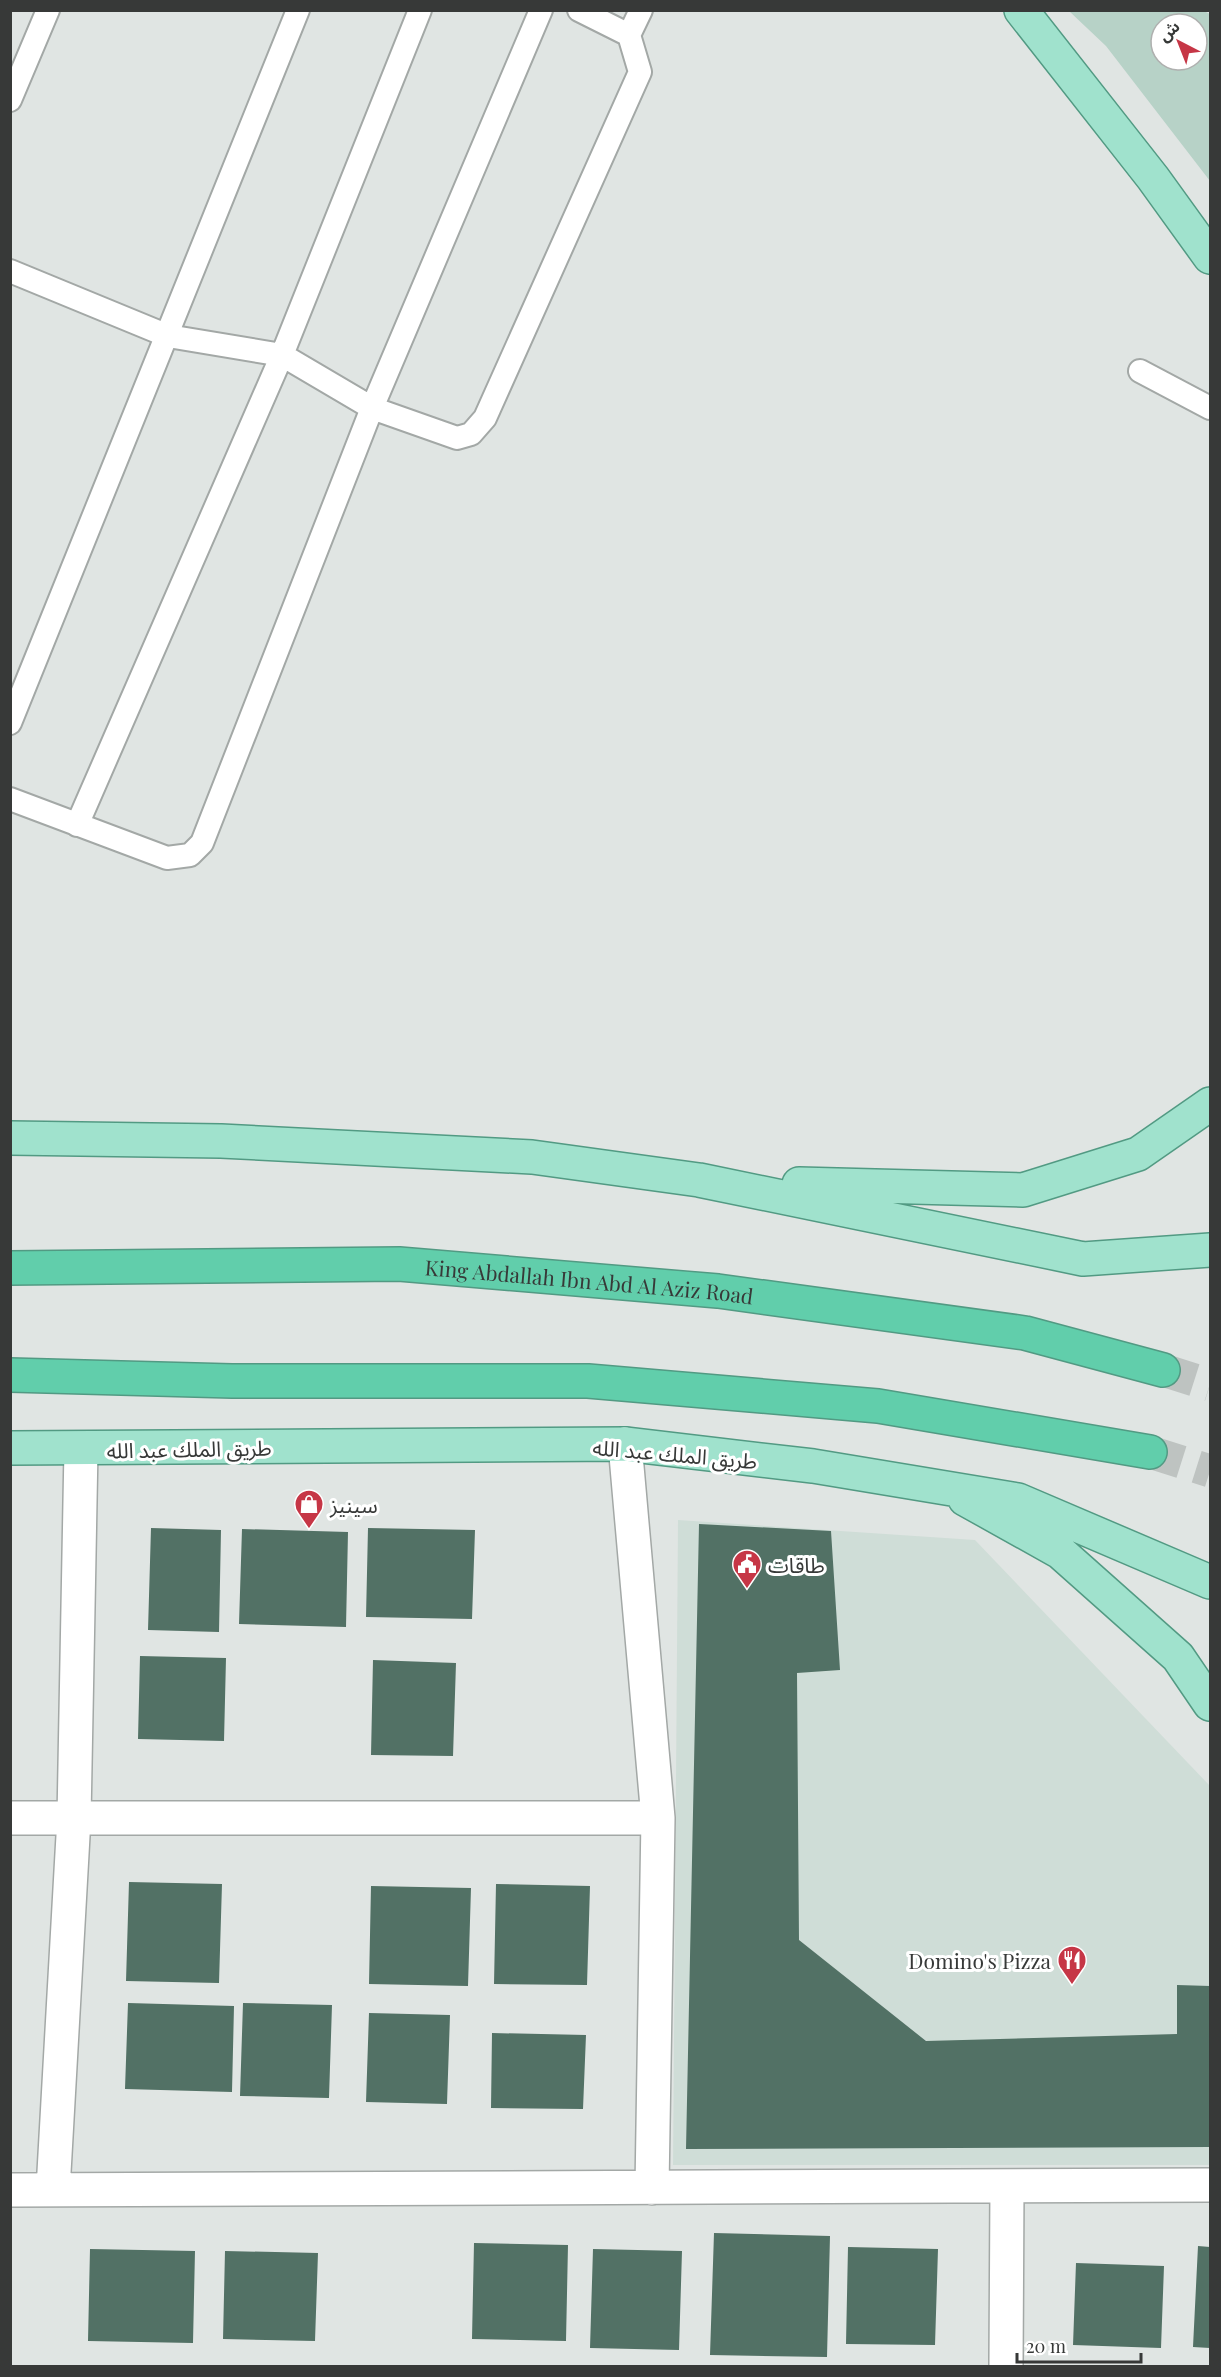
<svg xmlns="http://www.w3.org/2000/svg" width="1221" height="2377" viewBox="0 0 1221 2377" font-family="'Playfair Display','Noto Sans Arabic',serif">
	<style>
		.built { fill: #cfddd7 }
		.green { fill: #b7d2c7; fill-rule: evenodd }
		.building { fill: #527165 }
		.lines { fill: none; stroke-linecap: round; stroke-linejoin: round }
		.highway-tunnel { stroke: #bec3c1; stroke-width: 33; stroke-dasharray: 33 16; stroke-linecap: butt }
		.lane-casing { stroke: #a3a8a6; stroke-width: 26 }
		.street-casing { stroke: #a3a8a6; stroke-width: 36 }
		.primary-casing { stroke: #529a83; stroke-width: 36 }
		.highway-casing { stroke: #529a83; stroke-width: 36 }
		.lane { stroke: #fff; stroke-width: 22 }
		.street { stroke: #fff; stroke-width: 33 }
		.primary { stroke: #a0e2cd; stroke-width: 33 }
		.highway { stroke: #61ceab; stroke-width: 33 }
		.labels { text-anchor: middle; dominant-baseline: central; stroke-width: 6; stroke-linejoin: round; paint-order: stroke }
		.street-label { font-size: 21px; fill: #373938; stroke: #fff }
		.poi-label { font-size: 21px; fill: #373938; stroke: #fff; text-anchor: start }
	</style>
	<rect width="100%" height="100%" fill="#e0e5e3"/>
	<path class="built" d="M678 1520 975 1540 1210 1786V2165H673Z"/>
	<path class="green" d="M1204 11 1210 14V181L1106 46 1069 11ZM1161 24H1197V60H1161Z"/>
	<path class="building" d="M699 1524 831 1531 840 1670 797 1673 799 1940 926 2041 1177 2034V1985L1210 1986V2147L686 2149Z
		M151 1528 221 1530 219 1632 148 1630Z
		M368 1528 475 1530 472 1619 366 1617Z
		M242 1529 348 1532 346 1627 239 1624Z
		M140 1656 226 1658 224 1741 138 1739Z
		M373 1660 456 1663 453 1756 371 1755Z
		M129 1882 222 1884 219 1983 126 1981Z
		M496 1884 590 1886 587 1985 494 1984Z
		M371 1886 471 1888 468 1986 369 1984Z
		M128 2003 234 2006 232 2092 125 2089Z
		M243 2003 332 2005 329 2098 240 2096Z
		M369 2013 450 2015 447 2104 366 2102Z
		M492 2033 586 2035 583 2109 491 2108Z
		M714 2233 830 2236 827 2357 710 2355Z
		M474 2243 568 2245 566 2341 472 2339Z
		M1198 2246 1210 2247V2348L1193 2347Z
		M848 2247 938 2249 935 2345 846 2344Z
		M90 2249 195 2251 193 2343 88 2341Z
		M593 2249 682 2251 679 2350 590 2348Z
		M225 2251 318 2253 315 2341 223 2339Z
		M1076 2263 1164 2266 1161 2348 1073 2345Z"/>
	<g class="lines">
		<path class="highway-tunnel" d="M1163 1370 1210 1385
			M1150 1452 1210 1471"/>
		<g class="lane-casing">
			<path id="lane" d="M629 35 641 10
				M10 100 48 10
				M10 271 168 336 282 355 372 408 457 438 471 434 485 418 640 72 629 35 579 10
				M1140 371 1210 408
				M10 723 298 10
				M10 799 167 858 190 855 202 843 372 408 541 10
				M77 825 282 355 420 10"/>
		</g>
		<g class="street-casing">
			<path id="street" d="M625 1444 658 1818 652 2188
				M10 1818H658
				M10 2190 1210 2185
				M53 2190 74 1818 81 1449
				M1006 2366 1007 2186"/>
		</g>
		<g class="primary-casing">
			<path id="primary" d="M1021 10 1153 178 1210 257
				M10 1138 221 1141 532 1157 699 1180 1083 1259 1210 1250
				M799 1184 1023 1190 1138 1154 1210 1104
				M10 1448 625 1444 813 1466 1018 1500 1210 1582
				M965 1499 1060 1552 1178 1657 1210 1704"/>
		</g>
		<g class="highway-casing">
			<g id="highway">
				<path id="s1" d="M10 1268 399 1264 718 1291 1025 1333 1163 1370"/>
				<path d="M10 1375 232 1381H588L878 1406 1150 1452"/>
			</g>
		</g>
		<use href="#lane" class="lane"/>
		<use href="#street" class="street"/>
		<use href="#primary" class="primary"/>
		<use href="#highway" class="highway"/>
	</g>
	<defs>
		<g id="shop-pin" transform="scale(1.5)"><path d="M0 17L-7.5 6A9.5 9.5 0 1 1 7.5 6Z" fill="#c63646" stroke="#fff"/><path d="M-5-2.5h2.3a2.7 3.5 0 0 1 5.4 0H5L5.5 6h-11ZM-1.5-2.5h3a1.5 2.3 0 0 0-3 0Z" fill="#fff"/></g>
		<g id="civic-pin" transform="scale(1.5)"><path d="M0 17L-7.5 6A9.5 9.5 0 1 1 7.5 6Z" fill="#c63646" stroke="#fff"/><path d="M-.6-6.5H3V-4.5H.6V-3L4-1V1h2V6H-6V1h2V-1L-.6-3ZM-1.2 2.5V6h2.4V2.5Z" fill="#fff"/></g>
		<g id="restaurant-pin" transform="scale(1.5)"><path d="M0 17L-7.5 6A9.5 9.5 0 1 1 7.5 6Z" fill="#c63646" stroke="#fff"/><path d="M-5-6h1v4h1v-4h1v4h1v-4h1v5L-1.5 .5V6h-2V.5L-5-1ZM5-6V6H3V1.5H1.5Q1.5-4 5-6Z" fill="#fff"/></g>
	</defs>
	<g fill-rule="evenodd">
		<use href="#shop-pin" x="309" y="1504"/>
		<use href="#civic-pin" x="747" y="1564"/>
		<use href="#restaurant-pin" x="1072" y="1960"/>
	</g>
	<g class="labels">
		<g class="street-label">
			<text stroke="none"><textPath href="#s1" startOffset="580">King Abdallah Ibn Abd Al Aziz Road</textPath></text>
			<text transform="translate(189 1448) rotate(-1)">طريق الملك عبد الله</text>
			<text transform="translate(675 1453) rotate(5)">طريق الملك عبد الله</text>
		</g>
		<g class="poi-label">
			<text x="330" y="1504">سينيز</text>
			<text x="768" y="1564">طاقات</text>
			<text x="1051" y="1960" text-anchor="end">Domino's Pizza</text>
		</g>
	</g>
	<rect width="1221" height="2377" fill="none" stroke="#373938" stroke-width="24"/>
	<g transform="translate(1179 42) rotate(318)"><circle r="28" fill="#ffffff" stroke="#afb0af" stroke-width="1.5"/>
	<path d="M0-4.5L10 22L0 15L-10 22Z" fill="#c63646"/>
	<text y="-9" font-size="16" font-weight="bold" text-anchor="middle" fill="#373938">ش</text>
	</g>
	<path d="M1017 2353v9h124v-9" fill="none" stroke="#373938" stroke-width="3"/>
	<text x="1026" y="2353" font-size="18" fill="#373938" stroke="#ffffff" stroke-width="4.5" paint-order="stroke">20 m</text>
</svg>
